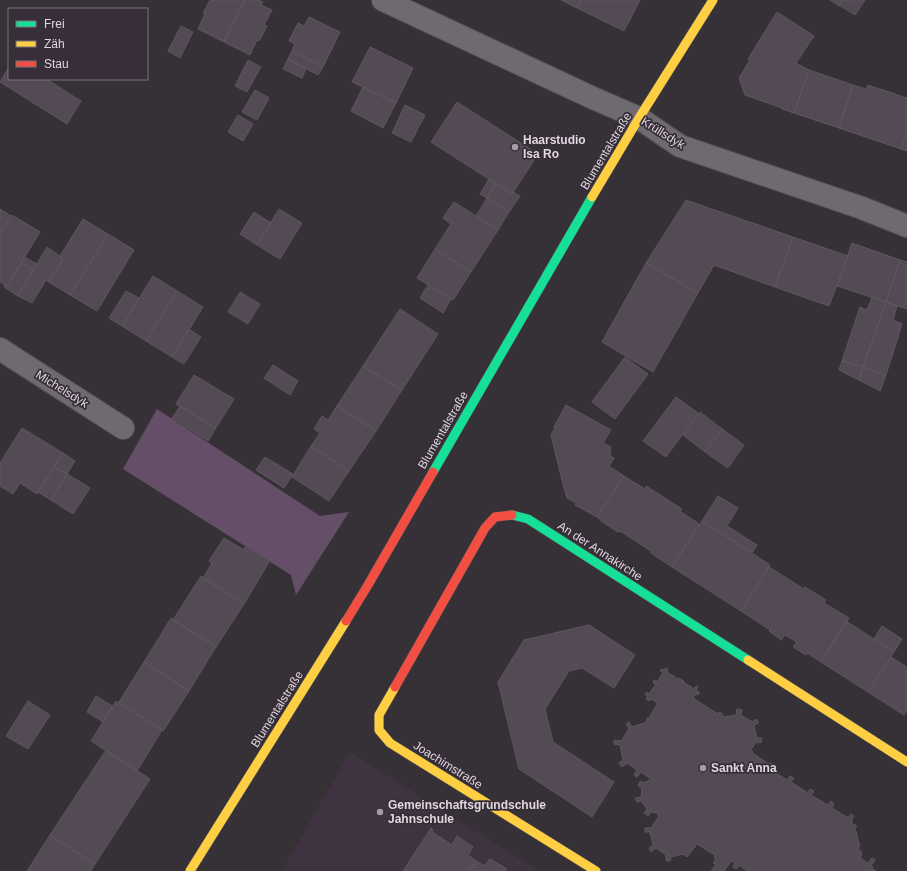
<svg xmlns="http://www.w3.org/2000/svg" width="907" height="871" viewBox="0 0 907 871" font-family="Arial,sans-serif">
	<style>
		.built { fill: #403341 }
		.green { fill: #654e67 }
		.building { fill: #544a55; stroke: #5c575c }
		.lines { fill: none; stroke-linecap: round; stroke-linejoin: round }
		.street-casing { stroke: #544f54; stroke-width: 24 }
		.fast-casing { stroke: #544f54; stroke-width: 10 }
		.slow-casing { stroke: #544f54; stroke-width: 10 }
		.jam-casing { stroke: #544f54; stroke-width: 10 }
		.street { stroke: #6e6a6f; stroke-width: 22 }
		.fast { stroke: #16e098; stroke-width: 9 }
		.slow { stroke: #ffcf43; stroke-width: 9 }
		.jam { stroke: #f24e42; stroke-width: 9 }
		.poi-dot { fill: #a49ea4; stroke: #382e39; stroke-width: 1.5 }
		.labels { text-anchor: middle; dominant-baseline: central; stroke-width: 3.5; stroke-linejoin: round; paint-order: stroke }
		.street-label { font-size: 12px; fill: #dfd8df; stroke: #382e39 }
		.poi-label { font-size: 12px; font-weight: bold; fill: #dfd8df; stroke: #382e39; text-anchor: start }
	</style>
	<rect width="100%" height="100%" fill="#363136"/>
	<path class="built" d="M350 752 539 871H282Z"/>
	<path class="green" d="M157 409 320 516 349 512 296 595 291 575 123 469Z"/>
	<path class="building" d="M210 0H245L224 42 198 29 205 14 203 13Z
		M245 0H259L263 2 261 5 272 10 264 25 267 26 259 41 257 40 250 55 224 42Z
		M561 0H581L577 8Z
		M581 0H640L624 31 577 8Z
		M830 0H842L839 6Z
		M842 0H865L855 15 839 5Z
		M777 12 814 36 796 63 809 70 794 113 782 109V108L745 95 739 78 750 60 748 59Z
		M309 17 340 32 323 67 292 51 295 44 289 41 298 23 304 26Z
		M181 26 193 32 180 58 168 51Z
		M370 47 413 68 396 103 352 82Z
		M292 51 323 67 318 75 288 59Z
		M288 59 306 68 302 78 283 69Z
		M248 60 261 67 247 92 235 86Z
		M9 67V79H46L81 101 67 124 0 82Z
		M809 70 853 85 839 128 794 113Z
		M853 85 866 89 868 85 907 98V131L901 149 839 128Z
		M363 87 396 103 383 128 351 111Z
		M255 90 269 98 257 120 242 112Z
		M457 102 538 154 512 194 431 142Z
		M405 105 425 115 411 142 392 133Z
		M238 115 253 124 243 141 228 132Z
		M907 131V151L901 149Z
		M489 179 496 183 487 198 480 194Z
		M496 183 512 194 513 192 520 196 509 212 487 198Z
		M487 198 509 212 498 230 476 216Z
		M686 200 793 237 775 287 714 265 698 293 646 263Z
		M454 202 498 230 471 272 435 249 451 224 443 218Z
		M0 209 11 216 0 233Z
		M279 209 302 223 280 259 257 245Z
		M254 212 271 223 257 245 240 234Z
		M12 215 40 232 7 286 0 282V233Z
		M83 219 108 234 70 295 49 282 63 259 60 256Z
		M108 234 134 250 97 311 70 295Z
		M793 237 848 256 829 306 775 287Z
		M852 243 900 260 886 302 837 286Z
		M47 247 60 256 63 259 49 282 46 280 32 303 18 296Z
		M435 249 471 272 453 300 417 278Z
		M24 257 37 264 33 270 21 263Z
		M900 260 907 262V309L886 302Z
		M21 263 33 270 18 296 4 287 5 285 7 286Z
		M646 263 698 293 653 372 602 342Z
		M153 276 177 291 146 341 122 326Z
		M428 285 451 299 443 313 420 298Z
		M126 291 139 298 122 326 109 318Z
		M177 291 203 307 172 357 146 341Z
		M240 292 260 304 248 324 228 312Z
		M872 297 886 302 863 367 842 361 860 307 867 310Z
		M886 302 897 306 893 320 902 324 886 375 863 367Z
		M400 309 438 334 402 390 363 366Z
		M189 329 201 337 184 364 172 357Z
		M625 357 648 374 615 419 592 402Z
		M842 361 863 367 859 380 839 370Z
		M273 365 298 381 290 395 264 378Z
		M363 366 402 390 376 431 337 406Z
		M863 367 886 375 880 391 859 380Z
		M194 375 234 399 216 428 176 404Z
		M676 397 698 413 666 457 643 441Z
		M566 405 611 430 603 443 611 447 610 449 611 457 614 458 609 466 624 476 597 517 575 505 576 503 567 498 563 484 551 435 555 428 554 427Z
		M180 406 216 428 208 441 172 418Z
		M337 406 376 431 349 471 311 446 320 433 314 429 322 416 328 420Z
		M700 412 722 429 705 452 683 435Z
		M22 428 63 453 37 494 20 483 13 494 0 486V463Z
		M722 429 744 445 728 468 705 452Z
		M311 446 349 471 329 501 292 477Z
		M63 453 75 461 67 474 54 467Z
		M265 457 293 474 284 488 256 470Z
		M54 467 67 474 51 500 38 492Z
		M67 474 90 488 73 514 51 500Z
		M624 476 645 489 646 486 682 509 680 511 699 524 672 567 651 553V551L620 531 618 532 601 521V520L597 517Z
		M718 496 738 508 727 526 757 545 752 553 702 521Z
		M702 521 770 565 741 611 672 567Z
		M224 538 244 550 245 547 269 562 244 604 203 578 212 563 209 561Z
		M769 567 804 589 805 587 826 600 824 603 849 618 821 662 807 653 806 655 793 647 797 642 785 635 781 640 769 631 770 630 741 611Z
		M201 576 244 604 216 647 173 620Z
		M171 618 216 647 189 691 144 662Z
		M846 621 894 652 868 692 821 662Z
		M589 625 635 655 614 688 582 668 569 671 545 709 553 742 614 782 592 817 519 769 498 682 524 640Z
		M882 626 902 639 894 652 874 639Z
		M891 657 907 667V711L904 715 868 692Z
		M144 662 189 691 163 731 119 702Z
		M666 668 668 669 667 672 678 679 679 678 684 681 683 682 694 689 696 686 698 687 696 690 700 693 698 695 696 694 693 698 718 714 720 712 724 717 736 715 737 709 742 710 741 715 752 722 756 719 759 722 754 726 757 738H762L761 743 756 742 751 750 753 752 752 753 769 764 770 763 774 765 771 770 787 780 790 776 794 778 791 782 808 793 810 789 814 791 811 795 828 805 831 801 834 804 832 808 848 818 851 814 854 816 851 820 853 821 851 823 857 826 855 828 859 844 860 845 858 849 861 851 862 855 860 858 868 863 872 858 875 860 871 866 873 867 872 868 876 871H747L739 865 736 869 733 867 735 863 731 861 724 871H711L716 864 713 863 716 859 714 857 715 856 713 854 697 844 687 857 683 854 671 857 670 861H666V855L656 848 651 852 649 848 653 845 650 832H645V828H651L659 816 657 814 658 813 651 812 648 816 644 813 647 809 641 801 637 802 635 798 641 797 642 788 638 786 640 781 644 783 651 779 641 772 637 777 634 775 637 770 627 763 622 767 619 763 623 760 620 745 614 744V740L621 741 629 729 626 724 629 722 632 727 647 722V718H649L658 703 651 699 649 701 646 699 648 697 645 695 647 692 649 694 656 684 653 683 654 680 657 682 663 673 660 671 662 669 664 670Z
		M96 696 112 706 103 722 87 712Z
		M28 701 50 715 28 749 6 736Z
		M116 701 162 730 137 771 91 741Z
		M106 750 150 779 95 864 50 835Z
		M431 828 433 830 432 832 452 845 457 836 473 847 468 855 476 861 470 871H403Z
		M50 835 95 864 91 871H27Z
		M490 859 507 869 505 871H470L476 861 485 866Z"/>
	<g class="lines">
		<g class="street-casing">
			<path id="street" d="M383 0 593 98 639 118 680 146 862 208 907 226
				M0 349 123 428"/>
		</g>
		<g class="fast-casing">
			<path id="fast" d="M433 472 592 197
				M512 515 528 519 748 660"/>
		</g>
		<g class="slow-casing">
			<path id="slow" d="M592 197 639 118 713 0
				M748 660 907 762
				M395 687 379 715V730L390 743 596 871
				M190 871 346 621"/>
		</g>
		<g class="jam-casing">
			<path id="jam" d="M346 621 368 585 433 472
				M395 687 485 528 495 517 512 515"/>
		</g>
		<use href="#street" class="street"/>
		<use href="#fast" class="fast"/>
		<use href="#slow" class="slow"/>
		<use href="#jam" class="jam"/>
	</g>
	<g class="poi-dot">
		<circle cx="515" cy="147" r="4"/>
		<circle cx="703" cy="768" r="4"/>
		<circle cx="380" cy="812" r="4"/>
	</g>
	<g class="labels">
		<g class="street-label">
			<text transform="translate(663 133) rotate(32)">Krüllsdyk</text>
			<text transform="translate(606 151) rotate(-59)">Blumentalstraße</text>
			<text transform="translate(62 389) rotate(32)">Michelsdyk</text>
			<text transform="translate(443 430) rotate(-60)">Blumentalstraße</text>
			<text transform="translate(600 551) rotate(33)">An der Annakirche</text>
			<text transform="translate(277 709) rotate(-58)">Blumentalstraße</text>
			<text transform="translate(448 765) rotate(32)">Joachimstraße</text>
		</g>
		<g class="poi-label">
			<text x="523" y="140">Haarstudio<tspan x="523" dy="14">Isa Ro</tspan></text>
			<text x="711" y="768">Sankt Anna</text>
			<text x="388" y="805">Gemeinschaftsgrundschule<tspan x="388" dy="14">Jahnschule</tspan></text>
		</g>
	</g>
	<rect x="8" y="8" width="140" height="72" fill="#382e39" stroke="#7b727b"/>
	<rect x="16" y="21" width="20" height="6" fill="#16e098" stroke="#7b727b"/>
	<text x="44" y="28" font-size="12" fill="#dfd8df">Frei</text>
	<rect x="16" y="41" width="20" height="6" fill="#ffcf43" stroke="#7b727b"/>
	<text x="44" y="48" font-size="12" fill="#dfd8df">Zäh</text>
	<rect x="16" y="61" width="20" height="6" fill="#f24e42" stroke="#7b727b"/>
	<text x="44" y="68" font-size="12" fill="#dfd8df">Stau</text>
</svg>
